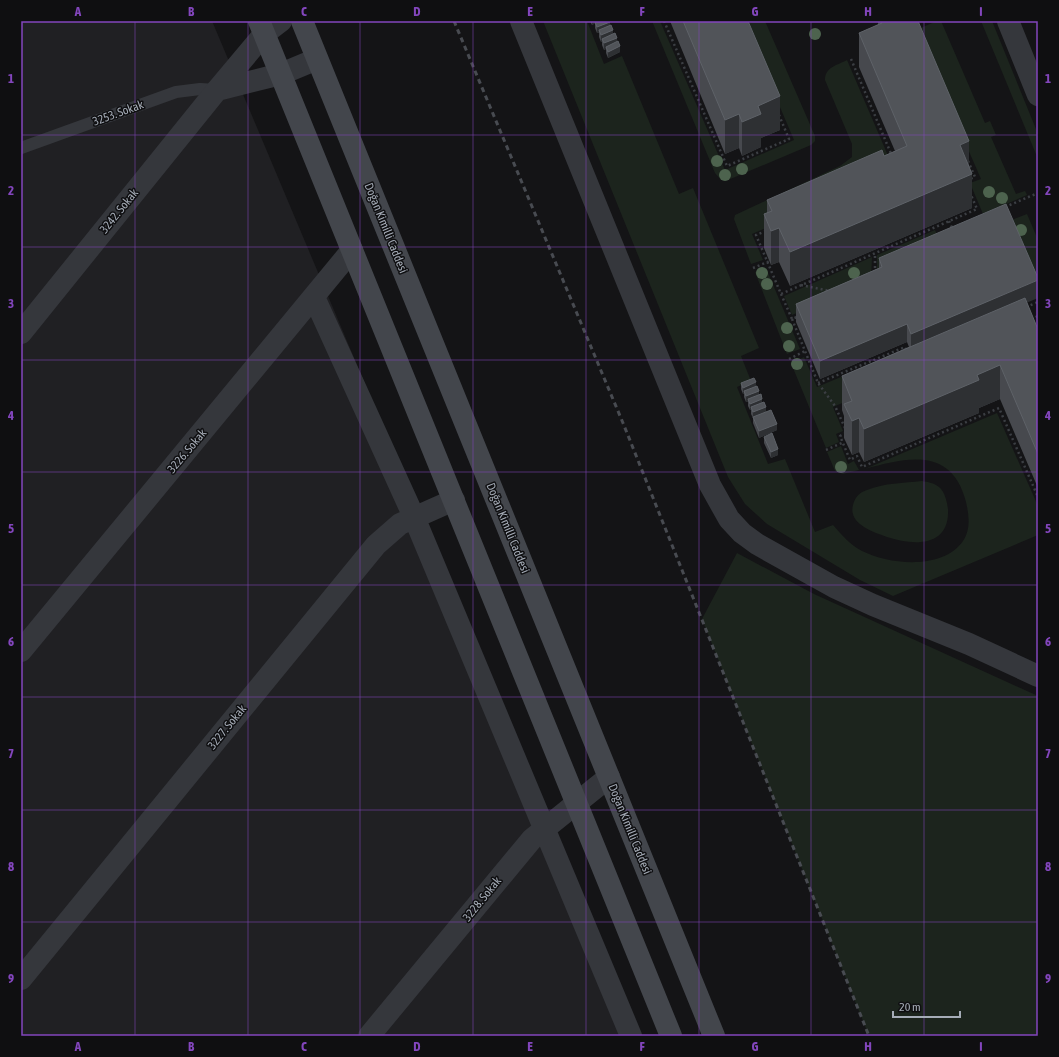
<svg xmlns="http://www.w3.org/2000/svg" width="1059" height="1057" viewBox="0 0 1059 1057" font-family="'Asap Condensed',sans-serif">
	<style>
		.built { fill: #202023 }
		.green { fill: #1c241d }
		.lines { fill: none; stroke-linecap: round; stroke-linejoin: round }
		.path { stroke: #3b3e43; stroke-width: 2.5; stroke-dasharray: 2 3; stroke-linecap: butt }
		.lane { stroke: #35373c; stroke-width: 12 }
		.street { stroke: #35373c; stroke-width: 22 }
		.secondary { stroke: #43464c; stroke-width: 22 }
		.rail { stroke: #484b51; stroke-width: 3; stroke-dasharray: 5 4; stroke-linecap: butt }
		.tree { fill: #4d634e }
		.wall { fill: #47494e }
		.shaded-wall { fill: #2e3033 }
		.building { fill: #515459; stroke: #5e6268 }
		.grid { fill: none; stroke: #8346bd; stroke-width: 1; stroke-opacity: 0.55 }
		.labels { text-anchor: middle; dominant-baseline: central; stroke-width: 3; stroke-linejoin: round; paint-order: stroke }
		.street-label { font-size: 12px; fill: #a5acb7; stroke: #0f0f11 }
		.neatline { fill: none; stroke: #8346bd; stroke-width: 1.5 }
		.grid-label { font-size: 13px; text-anchor: middle; font-weight: bold; fill: #8346bd }
	</style>
	<rect width="100%" height="100%" fill="#141416"/>
	<path class="built" d="M21 21H212L640 1036H21Z"/>
	<path class="green" d="M543 21H587L604 64 622 56 679 194 693 188 759 348 741 356 751 381 737 387 768 464 785 459 815 532 833 525C842 535 850 545 862 551 890 565 943 570 963 541 971 529 969 515 966 502 952 447 908 457 865 469L997 413 1038 506V535L893 596 860 580 767 524 745 504 728 477Z
		M652 21H660L725 170 794 140 745 25 755 21H765L815 136V141L811 145 728 180H721L715 173Z
		M937 21H941L985 123 990 121 996 135 991 137 1016 194 1025 191 1027 195 983 214 970 183 981 179 916 30Z
		M981 21H992L1038 134V159Z
		M847 60 895 172 752 234 763 260 751 264 734 219 735 215 840 166 852 157V144L825 80C825 67 838 65 847 60Z
		M1027 214 1038 240V292L1009 221Z
		M935 230 941 244 877 271V255Z
		M872 257 871 281 792 315 784 296Z
		M766 268 800 349 787 354 755 272Z
		M903 351 912 373 833 407 843 431 836 434 839 442 826 448 791 363 804 357 817 387Z
		M841 446 848 464 854 461 859 470 843 474 835 471 827 452Z
		M922 481C928 482 934 483 939 487 945 492 947 502 948 509 950 547 914 546 887 537 873 532 848 524 853 505 855 497 860 492 867 490 884 483 904 483 922 481Z
		M737 553 814 594 1038 696V1036H869L702 619Z"/>
	<g class="lines">
		<path class="path" d="M664 21 727 166 789 139 779 115
			M851 59 892 156
			M968 161 975 177 970 179
			M1005 207 1038 193
			M949 221 953 230
			M766 231 756 235 781 294 977 209 971 195
			M753 268 770 261
			M875 273V253
			M801 285 830 291
			M781 294 792 319 797 317
			M1026 307 1038 302
			M792 319 818 383 835 406 845 428
			M1031 319 1038 316
			M789 359 805 351
			M818 383 905 347 907 352
			M846 433 840 436 850 460 857 456 862 467 999 408 1038 497
			M826 450 844 442"/>
		<path class="lane" d="M21 148 176 92 200 89 217 90"/>
		<path class="street" d="M281 21 264 34 217 90 281 74 317 59
			M521 21 710 485 729 519 742 533 757 544 834 587 873 605 969 644 1038 676
			M1008 21 1038 95
			M314 297 414 517 631 1036
			M21 333 217 90
			M21 651 352 250
			M21 979 376 545 400 524 454 500
			M369 1036 532 839 609 777"/>
		<path class="secondary" d="M259 21 671 1036
			M302 21 714 1036"/>
		<path class="rail" d="M454 21 623 423 869 1036"/>
	</g>
	<g class="tree">
		<circle cx="815" cy="34" r="6"/>
		<circle cx="717" cy="161" r="6"/>
		<circle cx="742" cy="169" r="6"/>
		<circle cx="725" cy="175" r="6"/>
		<circle cx="989" cy="192" r="6"/>
		<circle cx="1002" cy="198" r="6"/>
		<circle cx="1021" cy="230" r="6"/>
		<circle cx="762" cy="273" r="6"/>
		<circle cx="854" cy="273" r="6"/>
		<circle cx="767" cy="284" r="6"/>
		<circle cx="787" cy="328" r="6"/>
		<circle cx="789" cy="346" r="6"/>
		<circle cx="797" cy="364" r="6"/>
		<circle cx="841" cy="467" r="6"/>
	</g>
	<path class="wall" d="M590 21H610V26L617 42 620 52 608 58 606 53V49L604 50 602 45V41L601 42 599 37V33H597L595 28V23L592 25Z
		M670 21H748L780 130 761 138V147L742 156 739 148 725 154Z
		M878 21H918L969 167 972 208 790 286 779 262 771 265 764 248V214L767 213V200L884 156 895 151 859 67V33L878 25Z
		M879 258 1027 303 1037 327H1038V488L1000 399 979 408V413L864 462 859 452 852 455 844 438V416L842 410V376L909 347 907 342 820 379 796 322V304L879 268Z
		M741 383 756 386 766 412 777 430 759 438 753 423V418L751 414V410H750L748 406V402H746L744 397V393L743 394 741 389Z
		M764 437 778 455 771 458 764 443Z"/>
	<path class="shaded-wall" d="M592 21H601L592 25Z
		M610 22V28L599 30V33H597V27Z
		M613 30V36L602 39V41L601 42V35Z
		M617 38V44L606 47V49L604 50V43Z
		M620 46V52L608 58V52Z
		M780 96V130L761 138V147L742 156V122L758 106Z
		M739 114V148L725 154V120Z
		M969 141V175L960 145Z
		M972 174V208L790 286V252Z
		M779 228V262L771 265V231Z
		M1038 280V298L911 352V334Z
		M907 324V342L820 379V361Z
		M1000 365V399L979 408V413L864 462V429L977 375Z
		M756 382V389L744 391V393L743 394V388Z
		M759 391V397L748 399V402H746V396Z
		M762 399V405L751 407V410H750V404Z
		M766 407V413L753 419V412Z
		M859 418V452L852 455V421Z
		M777 424V430L759 438V431Z
		M778 449V455L771 458V452Z"/>
	<path class="building" d="M598 21H610V22L597 27 595 22Z
		M683 21H748L780 96 758 106 761 114 742 122 739 114 725 120Z
		M881 21H918L969 141 960 145 972 174 790 252 779 228 771 231 764 214 772 211 767 200 882 150 884 156 907 146 859 33 882 23Z
		M611 25 613 30 601 35 599 30Z
		M615 33 617 38 604 43 602 39Z
		M618 41 620 46 608 52 606 47Z
		M1006 204 1038 278V280L911 334 907 324 820 361 796 304 882 267 879 258Z
		M1025 298 1037 327H1038V454L1000 365 977 375 979 380 864 429 859 418 852 421 844 404 852 401 842 376Z
		M754 378 756 382 743 388 741 383Z
		M757 386 759 391 746 396 744 391Z
		M761 394 762 399 750 404 748 399Z
		M764 402 766 407 753 412 751 407Z
		M771 410 777 424 759 431 753 417Z
		M772 433 778 449 771 452 764 437Z"/>
	<path class="grid" d="M135 21V1036M248 21V1036M360 21V1036M473 21V1036M586 21V1036M699 21V1036M811 21V1036M924 21V1036M21 135H1038M21 247H1038M21 360H1038M21 472H1038M21 585H1038M21 697H1038M21 810H1038M21 922H1038"/>
	<g class="labels">
		<g class="street-label">
			<text transform="translate(118 113) rotate(-20)">3253. Sokak</text>
			<text transform="translate(119 211) rotate(-51)">3242. Sokak</text>
			<text transform="translate(386 228) rotate(68)">Doğan Kimilli Caddesi</text>
			<text transform="translate(187 451) rotate(-50)">3226. Sokak</text>
			<text transform="translate(508 528) rotate(68)">Doğan Kimilli Caddesi</text>
			<text transform="translate(227 727) rotate(-51)">3227. Sokak</text>
			<text transform="translate(630 829) rotate(68)">Doğan Kimilli Caddesi</text>
			<text transform="translate(482 899) rotate(-51)">3228. Sokak</text>
		</g>
	</g>
	<rect width="1059" height="1057" fill="none" stroke="#0f0f11" stroke-width="44"/>
	<path d="M893 1011v6h67v-6" fill="none" stroke="#a5acb7" stroke-width="2"/>
	<text x="899" y="1011" font-size="12" fill="#a5acb7" stroke="#0f0f11" stroke-width="3" paint-order="stroke">20 m</text>
	<rect x="22" y="22" width="1015" height="1013" class="neatline"/>
	<g class="grid-label">
		<text x="78" y="16">A</text>
		<text x="191" y="16">B</text>
		<text x="304" y="16">C</text>
		<text x="417" y="16">D</text>
		<text x="530" y="16">E</text>
		<text x="642" y="16">F</text>
		<text x="755" y="16">G</text>
		<text x="868" y="16">H</text>
		<text x="981" y="16">I</text>
		<text x="11" y="83">1</text>
		<text x="1048" y="83">1</text>
		<text x="11" y="195">2</text>
		<text x="1048" y="195">2</text>
		<text x="11" y="308">3</text>
		<text x="1048" y="308">3</text>
		<text x="11" y="420">4</text>
		<text x="1048" y="420">4</text>
		<text x="11" y="533">5</text>
		<text x="1048" y="533">5</text>
		<text x="11" y="646">6</text>
		<text x="1048" y="646">6</text>
		<text x="11" y="758">7</text>
		<text x="1048" y="758">7</text>
		<text x="11" y="871">8</text>
		<text x="1048" y="871">8</text>
		<text x="11" y="983">9</text>
		<text x="1048" y="983">9</text>
		<text x="78" y="1051">A</text>
		<text x="191" y="1051">B</text>
		<text x="304" y="1051">C</text>
		<text x="417" y="1051">D</text>
		<text x="530" y="1051">E</text>
		<text x="642" y="1051">F</text>
		<text x="755" y="1051">G</text>
		<text x="868" y="1051">H</text>
		<text x="981" y="1051">I</text>
	</g>
</svg>
